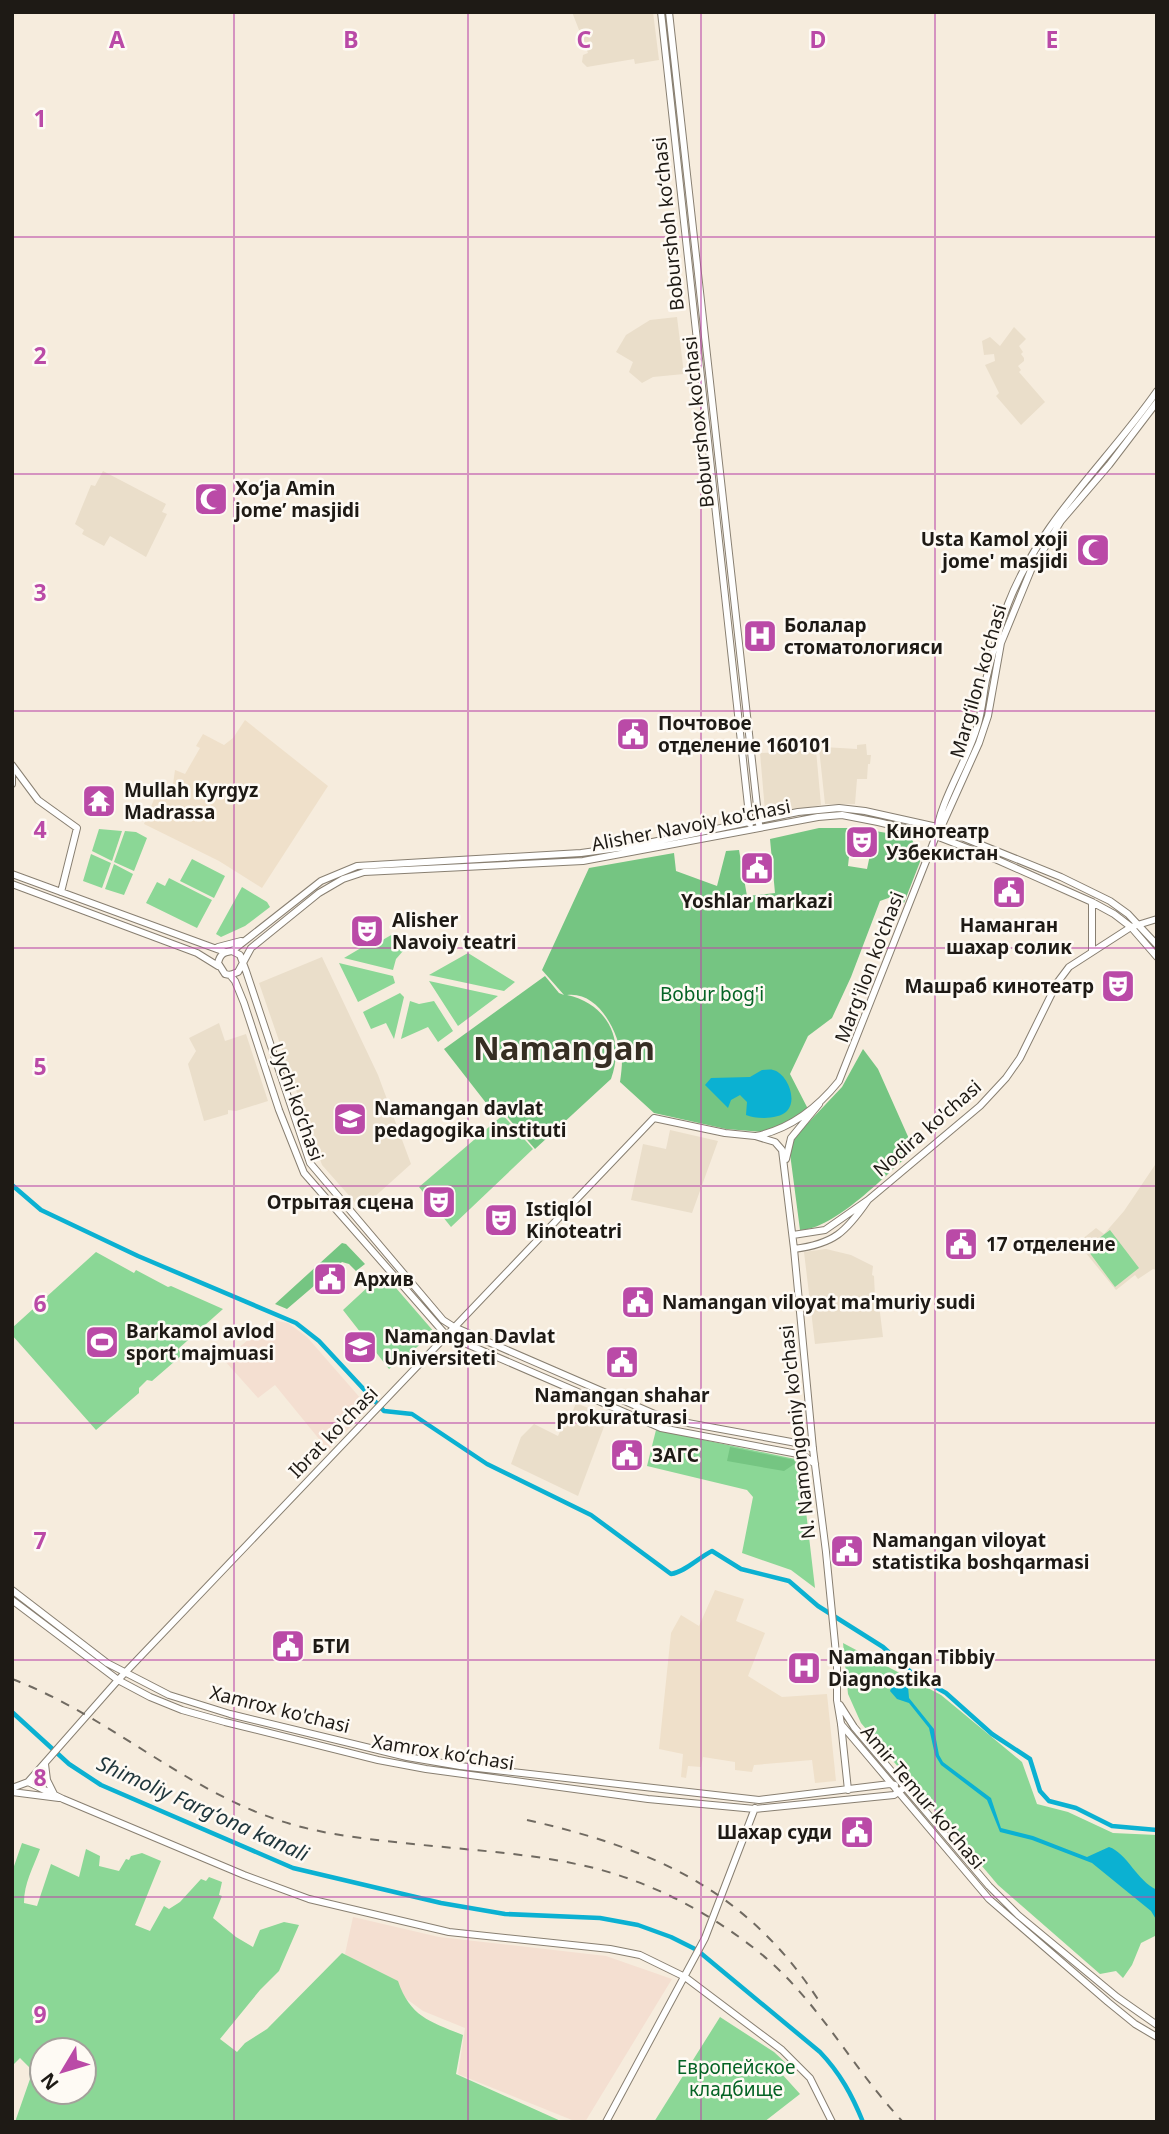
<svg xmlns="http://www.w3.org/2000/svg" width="1169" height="2134" viewBox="0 0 1169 2134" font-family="'Noto Sans',sans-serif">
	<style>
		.built { fill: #efe0ca }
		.industrial { fill: #f4dfd1 }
		.education { fill: #eadeca }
		.green { fill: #8bd796; fill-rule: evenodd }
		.forest { fill: #75c582 }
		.water { fill: #0bb1d2 }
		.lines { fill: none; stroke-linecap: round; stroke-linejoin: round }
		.canal { stroke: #0bb1d2; stroke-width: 4.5 }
		.secondary-casing { stroke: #887f71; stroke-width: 8 }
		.primary-casing { stroke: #887f71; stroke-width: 8 }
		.secondary { stroke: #fff; stroke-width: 6 }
		.primary { stroke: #fff; stroke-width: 6 }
		.rail { stroke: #706a61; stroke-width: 2; stroke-dasharray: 9 9; stroke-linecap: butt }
		.grid { fill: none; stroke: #ba4aa7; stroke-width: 2; stroke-opacity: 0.55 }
		.labels { text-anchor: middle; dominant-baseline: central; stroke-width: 5; stroke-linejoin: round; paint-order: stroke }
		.street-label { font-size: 19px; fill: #1e1a15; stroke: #fefaf4 }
		.poi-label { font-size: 19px; font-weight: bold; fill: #1e1a15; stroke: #fefaf4; text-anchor: start }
		.park-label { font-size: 19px; fill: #056325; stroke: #fefaf4 }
		.water-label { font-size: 21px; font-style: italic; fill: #1e353b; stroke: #fefaf4 }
		.town-label { font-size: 33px; font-weight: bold; fill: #362e23; stroke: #fefaf4 }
		.grid-label { font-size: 23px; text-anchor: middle; font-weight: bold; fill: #ba4aa7; stroke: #fefaf4; stroke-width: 5; stroke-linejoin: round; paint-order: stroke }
	</style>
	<rect width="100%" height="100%" fill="#f6ecdd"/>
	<path class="built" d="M245 720 328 786 262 888 219 861 144 824 157 792 171 798 175 770 185 774 200 748 196 746 203 734 224 745 233 738Z
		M715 1590 744 1599 736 1621 765 1633 748 1676 782 1697 827 1694 836 1781 815 1783 812 1760 754 1765 752 1772 735 1770V1762L703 1757 701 1767 688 1766 686 1778 681 1777 683 1754 659 1749 671 1633 681 1615 699 1626Z"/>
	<path class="industrial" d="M272 1320 288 1323 307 1337 369 1408 328 1450 275 1385 258 1398 224 1360Z
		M353 1917 439 1937 606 1956 672 1979 585 2122H577L458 2074 465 2028 423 2011 345 1954Z"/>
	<path class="education" d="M572 12H653L659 60 635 64 634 59 587 67 582 62 583 55 588 53Z
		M677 317 684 374 653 377 642 383 629 372 633 362 616 352 626 335 650 320Z
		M1014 327 1026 339 1019 346 1023 352 1021 354 1024 358V361L1018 366 1021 370 1019 372 1045 402 1021 425 996 396 999 393 985 365 995 361 994 354 984 355 982 341 990 337 1000 346Z
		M103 471 166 504 162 512 167 514 146 557 110 536 104 546 82 534 84 530 75 524 91 485 95 486Z
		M866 744 867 755H871L870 764H868L867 779H857L855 804H825L819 748 823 747 857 749V745Z
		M816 750 821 805 770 815 765 811 760 753Z
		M322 957 378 1075 411 1164 361 1209 322 1165 259 983Z
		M219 1023 225 1041 246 1034 268 1101 236 1111 228 1110V1114L204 1121 188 1064 196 1051 189 1038Z
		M670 1130 718 1141 692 1213 631 1200 643 1144 666 1149Z
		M1157 1162V1270L1153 1269 1138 1279 1135 1275 1116 1290 1081 1247V1240L1096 1228 1104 1234 1124 1211Z
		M826 1249 851 1255 873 1266 872 1275 874 1276 875 1297H878L883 1337 815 1344 804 1252Z
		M576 1403 608 1416 578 1496 511 1464 521 1437 534 1424 558 1436 562 1427 566 1428Z"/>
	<path class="green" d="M99 829 122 831 112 861 92 851Z
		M125 831 136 832 147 838 134 871 114 862Z
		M91 854 111 863 102 888 83 881Z
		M192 859 225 876 214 898 180 881Z
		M114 864 133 874 124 895 105 889Z
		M169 878 212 900 197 928 146 903 157 882 165 886Z
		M242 887 267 902 270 907 245 926 221 937 216 934Z
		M393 934 403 951 396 959 393 970 344 958 371 942H379Z
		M468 953 515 982 504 991 429 975Z
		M339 963 393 976 395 983 358 1002Z
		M429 981 498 996 458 1026Z
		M400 993 404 997 394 1039 386 1023 371 1029 363 1012Z
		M410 1001 419 1004 434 1001 453 1031 438 1042 428 1027 401 1039Z
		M503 1115 533 1149 451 1227 419 1187Z
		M1110 1230 1139 1268 1115 1287 1086 1248Z
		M96 1252 134 1273 136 1270 168 1287 171 1286 223 1309 178 1349 182 1355 152 1381 147 1380 139 1388V1393L96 1430 12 1335V1328Z
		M383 1273 435 1333 389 1369 343 1310Z
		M656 1430 800 1460 815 1588 791 1570 742 1553 753 1497 747 1490 647 1466Z
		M843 1643 941 1695 1022 1762 1037 1804 1068 1812 1113 1833 1157 1835V1935L1141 1943 1132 1965 1123 1978 1116 1971 1100 1974 998 1885 861 1723 848 1694Z
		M22 1843 40 1849C33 1868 24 1883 24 1903L37 1906 51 1864 79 1877 86 1849 100 1856 99 1866 119 1871 126 1859 129 1860 131 1856 142 1853 161 1861 135 1925 150 1931 164 1906 169 1909 180 1902 201 1879 206 1881 209 1877 222 1882 219 1895 222 1896 213 1918 236 1937 253 1947 260 1930 284 1922 299 1925 279 1971 260 1990 220 2039 237 2052 245 2043 267 2029 342 1953 398 1981C410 2017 431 2022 463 2035L456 2074 563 2122H15L30 2079 29 2067 20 2058 12 2066V1872ZM42 2050H84V2092H42Z
		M720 2017 774 2052 788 2065 781 2073 800 2094 764 2122H654Z"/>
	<path class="forest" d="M819 828H852L848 866 867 869 875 831 911 837 914 844 923 854 904 903 891 897 880 901 851 977 832 1018 808 1036 790 1074 808 1109 788 1123 763 1132 726 1129 654 1113 620 1082C621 1075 622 1067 622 1060 619 1033 599 991 567 995 608 1004 625 1040 611 1079L535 1149 504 1113 497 1117 444 1049 545 976 559 993 564 995 542 970 589 868 674 853 676 871 717 886 726 851 739 850 747 896 775 893 770 839Z
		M863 1049 878 1069 914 1150C888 1173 834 1230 800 1230L789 1146 792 1140 842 1087Z
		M342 1243 346 1244 365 1264 356 1271 349 1264 342 1262 287 1309 275 1304Z
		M730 1447 799 1461 784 1471 727 1461Z"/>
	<path class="water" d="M762 1070C766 1070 770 1069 773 1070 787 1073 798 1100 787 1111 778 1120 756 1119 746 1115L747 1102 740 1095 731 1100 728 1108 705 1085 711 1078 750 1077Z
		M903 1681 908 1686 909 1698 934 1729 939 1755 943 1762 991 1798 1001 1828 1033 1836 1087 1857 1109 1847C1127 1853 1137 1881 1157 1890V1921L1151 1911 1092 1863 1032 1840 1000 1832 987 1800 941 1765 935 1755 929 1728 909 1703 897 1699 890 1691 894 1682Z"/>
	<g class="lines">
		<path class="canal" d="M12 1185 41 1210 138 1256 296 1323 319 1341 384 1411 412 1414 487 1464 591 1515 671 1574C685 1572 698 1558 712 1551L741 1569 789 1581 818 1606 883 1647 914 1675 946 1693 992 1734 1030 1759 1040 1791 1049 1801 1076 1808 1112 1826 1157 1830
			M12 1712 69 1764 101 1785 293 1868 441 1903 505 1914 600 1918 638 1925 671 1937 697 1950 820 2052C840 2073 852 2095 863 2122"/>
		<g class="secondary-casing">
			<path id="secondary" d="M756 1136C790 1129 818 1107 839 1081L936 836
				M786 1159 791 1138 819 1104
				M868 1200 980 1106 1006 1078 1020 1058 1057 983 1069 967 1131 927 1157 919
				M793 1235 825 1230 868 1200C846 1232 834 1244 794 1249
				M12 1590 107 1663 169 1695 230 1714 407 1757 460 1766 759 1800 890 1784 895 1785
				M12 1600 118 1680 150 1697 182 1710 225 1722 378 1760 426 1769 648 1799 755 1809 894 1795 904 1788
				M841 1724 848 1790
				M45 1764 47 1780 54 1794
				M28 1782 63 1799 244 1875 309 1899 449 1932 610 1949 640 1955 685 1977 782 2050 810 2078 832 2122
				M12 1788 28 1782 118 1680 654 1118 725 1133 755 1136 775 1142 782 1150 794 1249 813 1449
				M12 1792 59 1798
				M606 2122 705 1938 755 1808"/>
		</g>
		<g class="primary-casing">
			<path id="primary" d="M661 12 750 824
				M669 12 759 824
				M12 765 38 800 77 828 61 892
				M12 775V784
				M939 832 979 743 988 716 1001 643 1031 570 1061 521 1109 465 1157 402
				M936 836C939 802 967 762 977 727 982 712 983 696 986 680 992 655 999 628 1008 604 1041 519 1106 464 1157 391
				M12 874 225 952
				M12 884 197 953 218 966
				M1157 945 1128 914 1110 901 1061 877 937 827 865 811 839 808 798 812 633 846 581 853 357 866 321 881 232 951C224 952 220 954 218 963L225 974 230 975 238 972 251 948 319 893 343 879 364 872 583 861 818 817 842 815 878 822 936 836 993 858 1092 902 1114 914 1131 927 1157 957
				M218 947 241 941
				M232 951 240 955 246 971 310 1163 443 1320 454 1327 666 1419 802 1444 813 1449
				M1092 951V902
				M230 975 235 981 244 1003 279 1110 304 1173 446 1335 661 1428 803 1455 815 1464
				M813 1449 826 1552 837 1664V1700L841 1724 989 1899 1108 2002 1135 2024 1157 2037
				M840 1705 854 1727 989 1886 1018 1915 1117 1997 1157 2025"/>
		</g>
		<use href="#secondary" class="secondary"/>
		<use href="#primary" class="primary"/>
		<path class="rail" d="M12 1679C107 1715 182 1788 278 1820 322 1835 368 1839 413 1844 469 1850 526 1853 581 1865 646 1879 708 1911 760 1953 818 2000 852 2068 903 2122
			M527 1820C654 1849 748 1890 821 2004"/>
	</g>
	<path class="grid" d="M234 12V2122M468 12V2122M701 12V2122M935 12V2122M12 237H1157M12 474H1157M12 711H1157M12 948H1157M12 1186H1157M12 1423H1157M12 1660H1157M12 1897H1157"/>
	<defs>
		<g id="mosque-square" transform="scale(1.75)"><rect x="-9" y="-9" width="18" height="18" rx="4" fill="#ba4aa7" stroke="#fefaf4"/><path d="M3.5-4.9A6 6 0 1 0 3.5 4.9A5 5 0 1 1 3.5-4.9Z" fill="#fff"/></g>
		<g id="hospital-square" transform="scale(1.75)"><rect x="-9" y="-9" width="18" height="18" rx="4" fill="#ba4aa7" stroke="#fefaf4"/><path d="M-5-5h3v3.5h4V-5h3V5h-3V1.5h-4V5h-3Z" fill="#fff"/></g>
		<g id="civic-square" transform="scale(1.75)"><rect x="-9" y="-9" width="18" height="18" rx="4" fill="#ba4aa7" stroke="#fefaf4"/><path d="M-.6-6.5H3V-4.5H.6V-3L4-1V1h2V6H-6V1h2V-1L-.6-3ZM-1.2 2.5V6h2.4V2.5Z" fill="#fff"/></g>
		<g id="temple-square" transform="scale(1.75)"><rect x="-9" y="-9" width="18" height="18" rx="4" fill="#ba4aa7" stroke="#fefaf4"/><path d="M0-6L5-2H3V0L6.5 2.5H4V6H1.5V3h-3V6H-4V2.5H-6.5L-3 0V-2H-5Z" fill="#fff"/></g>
		<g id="theatre-square" transform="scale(1.75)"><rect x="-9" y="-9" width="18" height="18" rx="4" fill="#ba4aa7" stroke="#fefaf4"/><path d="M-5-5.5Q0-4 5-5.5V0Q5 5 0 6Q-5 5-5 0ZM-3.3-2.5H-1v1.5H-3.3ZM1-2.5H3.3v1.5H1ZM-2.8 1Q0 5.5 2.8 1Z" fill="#fff"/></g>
		<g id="university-square" transform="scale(1.75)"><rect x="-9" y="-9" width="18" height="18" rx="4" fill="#ba4aa7" stroke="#fefaf4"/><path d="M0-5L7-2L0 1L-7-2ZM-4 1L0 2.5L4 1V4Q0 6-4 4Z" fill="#fff"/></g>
		<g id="stadium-square" transform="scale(1.75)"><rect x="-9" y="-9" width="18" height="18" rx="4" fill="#ba4aa7" stroke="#fefaf4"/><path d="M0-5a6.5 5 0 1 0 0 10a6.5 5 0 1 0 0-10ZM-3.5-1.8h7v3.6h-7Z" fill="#fff"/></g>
	</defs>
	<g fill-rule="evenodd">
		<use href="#mosque-square" x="211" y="499"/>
		<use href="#mosque-square" x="1093" y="550"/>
		<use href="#hospital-square" x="760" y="636"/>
		<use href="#civic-square" x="633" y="734"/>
		<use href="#temple-square" x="99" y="801"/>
		<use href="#theatre-square" x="862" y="842"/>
		<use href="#civic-square" x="757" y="868"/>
		<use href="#civic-square" x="1009" y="892"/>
		<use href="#theatre-square" x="367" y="931"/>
		<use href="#theatre-square" x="1118" y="986"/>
		<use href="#university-square" x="350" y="1119"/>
		<use href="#theatre-square" x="439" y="1202"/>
		<use href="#theatre-square" x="501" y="1220"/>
		<use href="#civic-square" x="961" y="1244"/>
		<use href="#civic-square" x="330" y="1279"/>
		<use href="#civic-square" x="638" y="1302"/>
		<use href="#stadium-square" x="102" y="1342"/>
		<use href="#university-square" x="360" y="1347"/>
		<use href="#civic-square" x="622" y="1362"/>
		<use href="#civic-square" x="627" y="1455"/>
		<use href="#civic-square" x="847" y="1551"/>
		<use href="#civic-square" x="288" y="1646"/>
		<use href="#hospital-square" x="804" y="1668"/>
		<use href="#civic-square" x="857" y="1832"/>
	</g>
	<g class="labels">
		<g class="street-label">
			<text transform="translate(668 224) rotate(-96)">Boburshoh koʻchasi</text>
			<text transform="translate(698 422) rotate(-96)">Boburshox ko'chasi</text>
			<text transform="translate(978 681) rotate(-74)">Margʻilon koʻchasi</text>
			<text transform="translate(691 825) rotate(-11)">Alisher Navoiy ko'chasi</text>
			<text transform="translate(869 967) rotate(-69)">Marg'ilon ko'chasi</text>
			<text transform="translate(297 1102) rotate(70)">Uychi ko’chasi</text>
			<text transform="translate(927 1128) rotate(-41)">Nodira ko'chasi</text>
			<text transform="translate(333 1432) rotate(-46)">Ibrat ko'chasi</text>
			<text transform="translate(797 1432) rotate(-96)">N. Namongoniy ko'chasi</text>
			<text transform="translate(280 1709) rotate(14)">Xamrox ko'chasi</text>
			<text transform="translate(443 1752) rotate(9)">Xamrox koʻchasi</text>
			<text transform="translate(923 1797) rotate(50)">Amir Temur koʻchasi</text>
		</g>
		<g class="poi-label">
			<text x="235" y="488">Xo‘ja Amin<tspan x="235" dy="22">jome’ masjidi</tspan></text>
			<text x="1068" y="539" text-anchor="end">Usta Kamol xoji<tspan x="1068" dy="22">jome' masjidi</tspan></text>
			<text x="784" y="625">Болалар<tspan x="784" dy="22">стоматологияси</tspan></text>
			<text x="658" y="723">Почтовое<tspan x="658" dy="22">отделение 160101</tspan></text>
			<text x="124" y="790">Mullah Kyrgyz<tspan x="124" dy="22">Madrassa</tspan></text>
			<text x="886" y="831">Кинотеатр<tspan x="886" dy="22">Узбекистан</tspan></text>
			<text x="757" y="901" text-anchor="middle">Yoshlar markazi</text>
			<text x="392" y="920">Alisher<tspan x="392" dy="22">Navoiy teatri</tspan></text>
			<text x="1009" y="925" text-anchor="middle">Наманган<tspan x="1009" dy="22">шахар солик</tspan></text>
			<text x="1094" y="986" text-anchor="end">Машраб кинотеатр</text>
			<text x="374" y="1108">Namangan davlat<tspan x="374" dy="22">pedagogika instituti</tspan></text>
			<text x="414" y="1202" text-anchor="end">Отрытая сцена</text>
			<text x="526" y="1209">Istiqlol<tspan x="526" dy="22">Kinoteatri</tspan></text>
			<text x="986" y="1244">17 отделение</text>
			<text x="354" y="1279">Архив</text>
			<text x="662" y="1302">Namangan viloyat ma'muriy sudi</text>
			<text x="126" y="1331">Barkamol avlod<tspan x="126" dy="22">sport majmuasi</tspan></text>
			<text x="384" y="1336">Namangan Davlat<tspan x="384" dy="22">Universiteti</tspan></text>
			<text x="622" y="1395" text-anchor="middle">Namangan shahar<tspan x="622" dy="22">prokuraturasi</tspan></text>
			<text x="652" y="1455">ЗАГС</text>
			<text x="872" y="1540">Namangan viloyat<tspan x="872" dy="22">statistika boshqarmasi</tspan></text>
			<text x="312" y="1646">БТИ</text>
			<text x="828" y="1657">Namangan Tibbiy<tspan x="828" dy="22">Diagnostika</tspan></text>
			<text x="832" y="1832" text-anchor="end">Шахар суди</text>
		</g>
		<g class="park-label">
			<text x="712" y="994">Bobur bog'i</text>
			<text x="736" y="2067">Европейское<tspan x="736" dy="22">кладбище</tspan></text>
		</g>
		<g class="water-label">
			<text transform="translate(203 1808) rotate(24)">Shimoliy Fargʻona kanali</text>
		</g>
		<g class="town-label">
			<text x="564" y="1047">Namangan</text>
		</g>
	</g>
	<g class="grid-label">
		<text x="117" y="48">A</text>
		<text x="351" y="48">B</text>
		<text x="584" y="48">C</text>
		<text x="818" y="48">D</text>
		<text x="1052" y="48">E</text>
		<text x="40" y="127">1</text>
		<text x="40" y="364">2</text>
		<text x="40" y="601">3</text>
		<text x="40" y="838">4</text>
		<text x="40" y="1075">5</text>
		<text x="40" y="1312">6</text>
		<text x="40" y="1549">7</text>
		<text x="40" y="1786">8</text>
		<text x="40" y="2023">9</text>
	</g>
	<rect width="1169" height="2134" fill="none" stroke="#1e1a15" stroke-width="28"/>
	<g transform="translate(63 2071) rotate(232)"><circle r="33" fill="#fefaf4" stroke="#a4a09b" stroke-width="2"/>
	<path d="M0-5L12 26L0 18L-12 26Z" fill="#ba4aa7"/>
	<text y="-10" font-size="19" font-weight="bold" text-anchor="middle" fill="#1e1a15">N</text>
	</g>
</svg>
